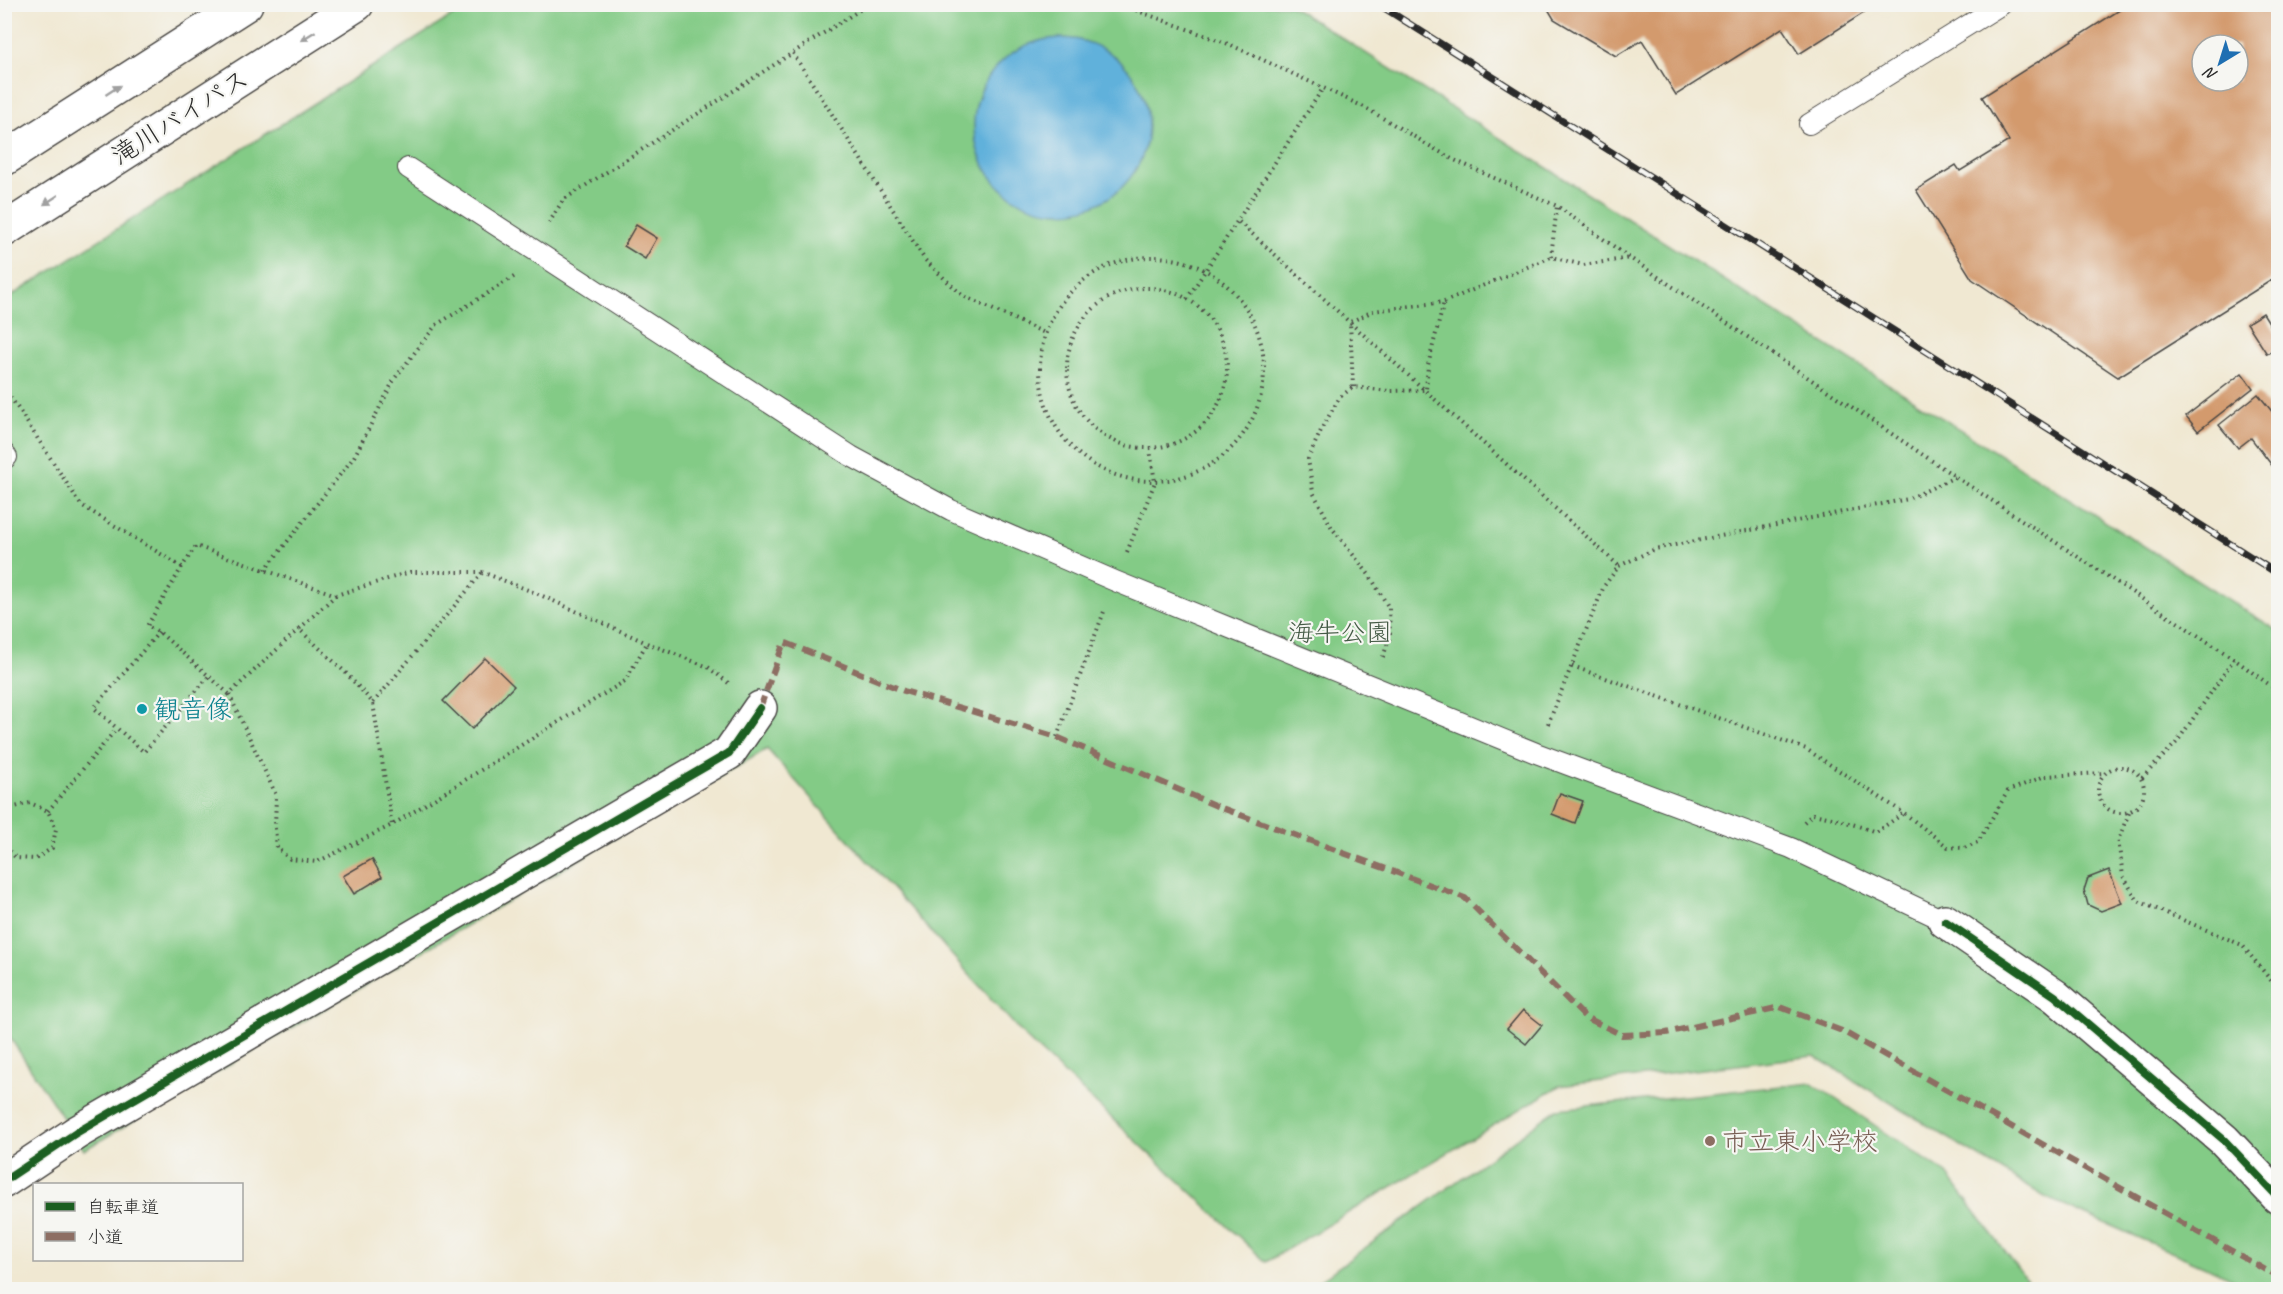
<svg xmlns="http://www.w3.org/2000/svg" width="2283" height="1294" viewBox="0 0 2283 1294" font-family="Caveat,'Klee One',sans-serif">
	<style>
		.green { fill: #83cb86; stroke: #577b58; stroke-width: 1.5 }
		.water { fill: #61b1db; stroke: #466e83; stroke-width: 1.5 }
		.building { fill: #d39a6d; fill-rule: evenodd }
		.lines { fill: none; stroke-linecap: round; stroke-linejoin: round }
		.lane-casing { stroke: #494744; stroke-width: 22 }
		.street-casing { stroke: #494744; stroke-width: 36 }
		.highway-casing { stroke: #494744; stroke-width: 36 }
		.path { stroke: #494744; stroke-width: 4; stroke-dasharray: 1.5 4.5; stroke-linecap: butt }
		.lane { stroke: #fff; stroke-width: 20 }
		.street { stroke: #fff; stroke-width: 33 }
		.highway { stroke: #fff; stroke-width: 33 }
		.rail-casing { stroke: #2b2b2b; stroke-width: 7 }
		.rail { stroke: #f6f6f2; stroke-width: 4.5; stroke-dasharray: 14; stroke-linecap: butt }
		.quiet { stroke: #8d6e63; stroke-width: 6; stroke-dasharray: 12 6; stroke-linecap: butt }
		.cycleway-casing { stroke: #f6f6f2; stroke-width: 11 }
		.cycleway { stroke: #1b5e20; stroke-width: 8 }
		.oneway { fill: #a0a0a0 }
		.culture-dot { fill: #0f9aa8; stroke: #f6f6f2; stroke-width: 2 }
		.education-dot { fill: #8d6e63; stroke: #f6f6f2; stroke-width: 2 }
		.labels { text-anchor: middle; dominant-baseline: central; stroke-width: 4.5; stroke-linejoin: round; paint-order: stroke }
		.street-label { font-size: 26px; fill: #2b2b2b; stroke: #f6f6f2 }
		.park-label { font-size: 26px; fill: #455b46; stroke: #f6f6f2 }
		.culture-label { font-size: 26px; fill: #0d838f; stroke: #f6f6f2; text-anchor: start }
		.education-label { font-size: 26px; fill: #785e54; stroke: #f6f6f2; text-anchor: start }
	</style>
	<rect width="100%" height="100%" fill="#f6f6f2"/>
	<filter id="ink" filterUnits="userSpaceOnUse"><feTurbulence type="fractalNoise" baseFrequency=".0167" numOctaves="2"/><feDisplacementMap in="SourceGraphic" scale="12" xChannelSelector="R" yChannelSelector="G"/><feConvolveMatrix kernelMatrix="1 2 1 2 8 2 1 2 1" color-interpolation-filters="sRGB"/></filter>
	<filter id="wash" filterUnits="userSpaceOnUse"><feTurbulence type="fractalNoise" baseFrequency=".008" numOctaves="4" result="noise"/><feDisplacementMap in="SourceGraphic" scale="24" xChannelSelector="R" yChannelSelector="G"/><feGaussianBlur stdDeviation="1.35" result="paint"/><feColorMatrix in="noise" values="0 0 0 0 0 0 0 0 0 0 0 0 0 0 0 0 0 1.4 0 .05"/><feComposite in="paint" operator="in"/></filter>
	<g filter="url(#wash)">
		<rect width="100%" height="100%" fill="#f0e8d2"/>
		<path class="green" d="M469 5H1290L2278 631V1289H2256L2045 1197 1814 1056 1559 1086 1266 1262 1028 1040 767 749 84 1150 5 1030V300Z
			M1812 1083 1947 1174 2033 1289 1324 1290 1318 1282 1557 1109Z"/>
		<path class="water" d="M974 125a87 87 0 1 1 174 0a87 87 0 1 1-174 0Z"/>
		<g id="blocks">
			<path class="building" d="M1545 4H1878L1799 54 1782 28 1676 95 1642 40 1616 56 1554 19Z
				M2129 4H2278V276L2118 377 1972 279 1916 190 1956 165 1960 171 2009 141 1982 97ZM2202 45H2238V81H2202Z
				M636 225 657 238 645 259 624 246Z
				M2263 313 2278 337V347L2267 354 2247 323Z
				M2242 373 2253 388 2198 431 2186 416Z
				M2258 394 2278 419V464L2274 468 2251 438 2238 448 2219 425Z
				M485 658 514 686 472 729 443 701Z
				M1560 793 1583 801 1575 823 1552 814Z
				M372 859 382 877 354 894 343 876Z
				M2109 870 2122 903 2101 911 2088 905 2084 890 2088 878Z
				M1523 1010 1542 1025 1526 1044 1507 1029Z"/>
		</g>
	</g>
	<g filter="url(#ink)">
		<use href="#blocks" fill-opacity="0" stroke="#494744" stroke-width="1.5"/>
		<g class="lines">
			<g class="lane-casing">
				<path id="lane" d="M1809 124 2002 4
					M408 168 851 456 951 510 1115 581 1536 753 1791 848 1945 921
					M4 453 7 457 4 459"/>
			</g>
			<g class="street-casing">
				<path id="street" d="M1945 921 2055 996 2224 1140 2278 1197
					M4 1181 76 1133 729 753 760 708"/>
			</g>
			<g class="highway-casing">
				<path id="highway" d="M4 159 246 4
					M4 230 357 4"/>
			</g>
			<path class="path" d="M1119 4 1231 45 1364 107 1452 159 1557 206 1630 258 1956 477 2234 659 2278 691
				M793 53 925 260 963 296 1047 334
				M1239 222 1619 566
				M549 223 563 200 869 4
				M1551 257 1557 206
				M1040 369a112 112 0 1 1 224 0a112 112 0 1 1-224 0Z
				M1067 368a80 80 0 1 1 160 0a80 80 0 1 1-160 0Z
				M1187 299 1323 88
				M4 387 81 505 182 567 196 546 336 595 410 572H482L538 594 647 643 708 667 731 685
				M1353 387 1350 322 1373 311 1444 302 1551 257 1583 265 1630 258
				M1127 552 1155 482 1150 450
				M182 567 147 626 159 632 229 694
				M265 570 354 457 395 378 436 325 517 275
				M336 595 299 629 345 672 373 703 392 825
				M299 629 229 694 276 795 275 828 277 848 290 859 317 862 392 825 625 681 647 643
				M159 632 94 708 144 752 209 676
				M1383 657 1390 637 1389 608 1370 576 1332 528 1313 492 1308 459 1323 426 1340 397 1353 387 1389 391 1426 390 1428 365 1444 302
				M1572 666 1806 749 1904 813 1948 847 1964 848 1978 842 2008 791 2045 776 2104 773
				M373 703 482 573
				M1548 724 1604 586 1619 566 1655 549 1908 499 1955 477
				M1057 737 1105 609
				M2098 790a23 23 0 1 1 46 0a23 23 0 1 1-46 0Z
				M2142 778 2177 742 2234 659
				M48 811 117 728
				M2129 813 2118 840 2123 876 2138 901 2242 945 2278 989
				M4 818 11 808 30 803 48 811 56 829 52 848 36 859 16 858 4 846
				M1804 822 1813 814 1837 819 1876 832 1904 813"/>
			<use href="#lane" class="lane"/>
			<use href="#street" class="street"/>
			<use href="#highway" class="highway"/>
			<g class="rail-casing">
				<path id="rail" d="M1378 4 2278 574"/>
			</g>
			<use href="#rail" class="rail"/>
			<path class="quiet" d="M760 708 784 642 904 691 1057 737 1219 807 1465 898 1585 1017 1622 1035 1666 1033 1780 1007 1842 1031 2278 1277"/>
			<g class="cycleway-casing">
				<path id="cycleway" d="M1945 921 2055 996 2224 1140 2278 1197
					M4 1181 76 1133 729 753 760 708"/>
			</g>
			<use href="#cycleway" class="cycleway"/>
		</g>
		<defs><path id="oneway-solid" d="M-6-.8H1V-3.2L6.5 0L1 3.2V.8H-6Z" transform="scale(1.5)"/></defs>
		<g class="oneway">
			<use href="#oneway-solid" transform="translate(308 36) rotate(148)"/>
			<use href="#oneway-solid" transform="translate(113 90) rotate(-33)"/>
			<use href="#oneway-solid" transform="translate(51 200) rotate(147)"/>
		</g>
	</g>
	<circle class="culture-dot" cx="142" cy="709" r="6"/>
	<circle class="education-dot" cx="1710" cy="1141" r="6"/>
	<g class="labels">
		<g class="street-label">
			<text transform="translate(180 117) rotate(-32)">滝川バイパス</text>
		</g>
		<g class="park-label">
			<text x="1340" y="632">海牛公園</text>
		</g>
		<g class="culture-label">
			<text x="154" y="709">観音像</text>
		</g>
		<g class="education-label">
			<text x="1722" y="1141">市立東小学校</text>
		</g>
	</g>
	<rect width="2283" height="1294" fill="none" stroke="#f6f6f2" stroke-width="24"/>
	<rect x="33" y="1183" width="210" height="78" fill="#f6f6f2" stroke="#a5a5a2" stroke-width="1.5"/>
	<rect x="45" y="1202" width="30" height="9" fill="#1b5e20" stroke="#a5a5a2" stroke-width="1.5"/>
	<text x="87" y="1213" font-size="18" fill="#2b2b2b">自転車道</text>
	<rect x="45" y="1232" width="30" height="9" fill="#8d6e63" stroke="#a5a5a2" stroke-width="1.5"/>
	<text x="87" y="1243" font-size="18" fill="#2b2b2b">小道</text>
	<g transform="translate(2220 63) rotate(218)"><circle r="28" fill="#f6f6f2" stroke="#a5a5a2" stroke-width="1.5"/>
	<path d="M0-4.5L10 22L0 15L-10 22Z" fill="#1f6fb2"/>
	<text y="-9" font-size="16" font-weight="bold" text-anchor="middle" fill="#2b2b2b">N</text>
	</g>
</svg>
